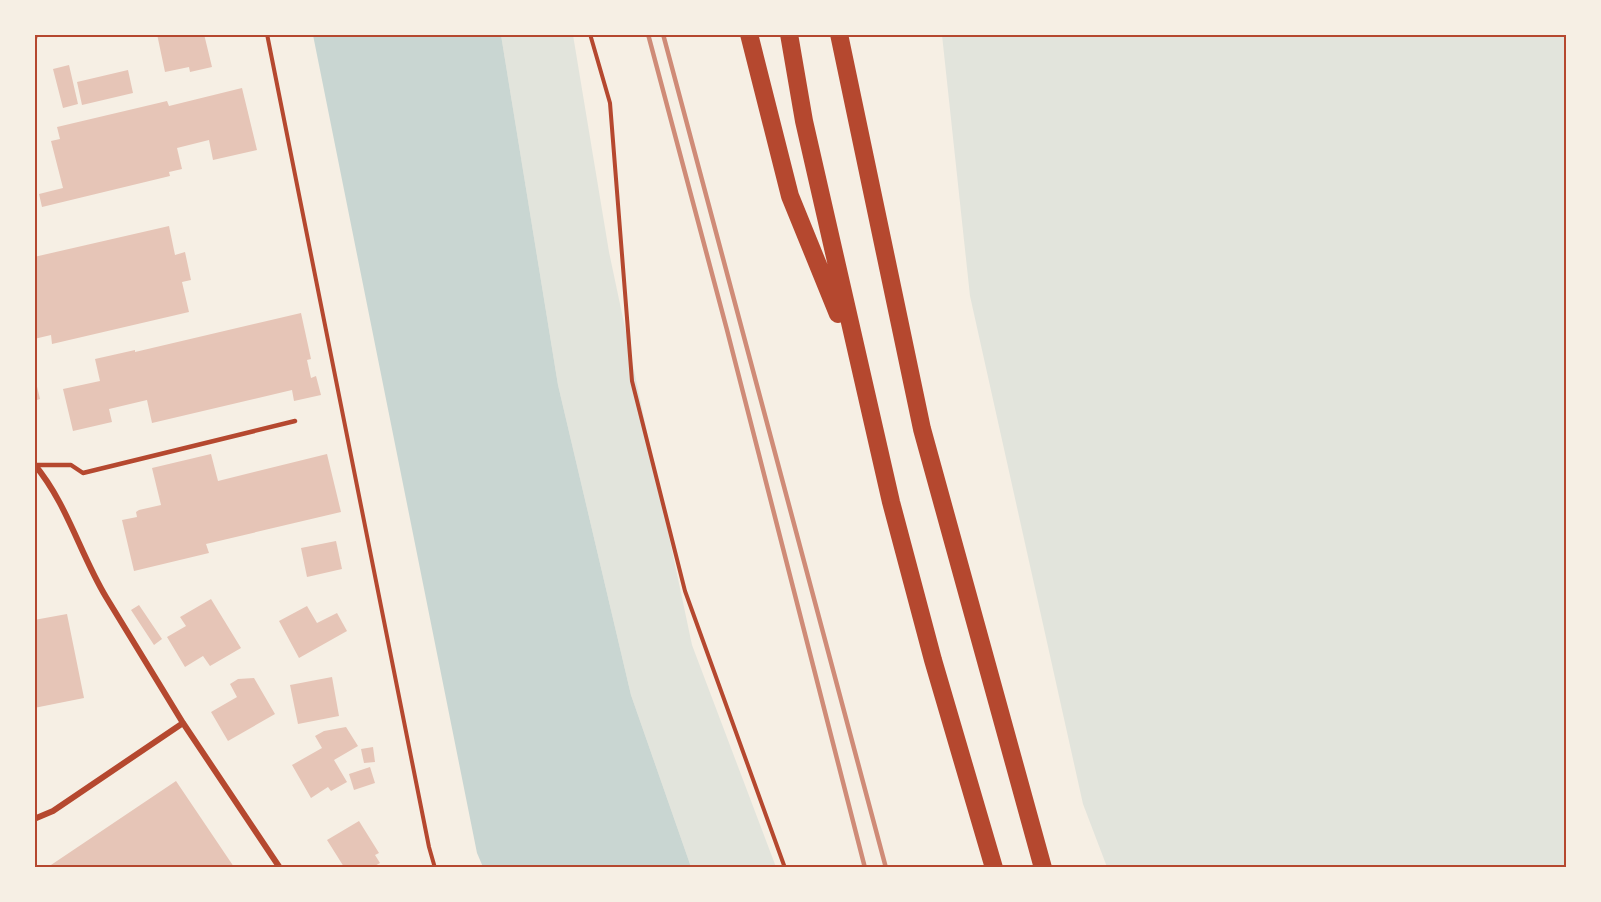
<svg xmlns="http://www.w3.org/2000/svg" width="1601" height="902" viewBox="0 0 1601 902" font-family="Jost,sans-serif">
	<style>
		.green { fill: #e2e4dc }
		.water { fill: #c9d6d2 }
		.building { fill: #e6c5b7 }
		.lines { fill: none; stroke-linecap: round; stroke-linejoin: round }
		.path { stroke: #b5482f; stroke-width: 4 }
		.service { stroke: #b5482f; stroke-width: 4.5 }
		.minor { stroke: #b5482f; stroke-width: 6 }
		.motorway { stroke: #b5482f; stroke-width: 18 }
		.rail { stroke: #cf8b77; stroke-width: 4.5 }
		.neatline { fill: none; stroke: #b5482f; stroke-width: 2 }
	</style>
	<rect width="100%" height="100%" fill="#f6efe4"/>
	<path class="green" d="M501 35H573L609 252 692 645 776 867H691L631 695 558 385Z
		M942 35H1566V867H1107L1083 804 970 296Z"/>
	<path class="water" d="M313 35H501L558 385 631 695 691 867H483L477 853Z"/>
	<path class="building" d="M157 34H204L212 67 190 72 189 67 165 72Z
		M69 65 78 104 63 108 53 69Z
		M128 70 133 93 82 105 77 82Z
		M242 88 257 150 213 160 209 140 177 148 182 169 169 172 170 176 42 207 39 194 63 188 51 141 60 139 57 127 167 101 169 106Z
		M169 226 175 255 185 252 191 280 182 282 189 312 52 344 51 335 34 339V257Z
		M301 313 311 359 307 360 311 378 316 376 321 395 294 401 292 390 152 423 147 400 109 409 112 422 73 431 63 389 100 381 95 359 135 350V352Z
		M34 374 40 399 34 401Z
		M211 454 218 481 327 454 341 512 206 544 209 553 134 571 122 520 137 517 136 512 139 510 161 505 152 468Z
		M336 541 342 569 307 577 301 548Z
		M211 599 241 648 210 666 203 656 185 667 167 637 186 626 180 617Z
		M139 605 162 639 154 645 131 610Z
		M307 606 317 623 337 613 347 631 299 658 279 621Z
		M67 614 84 698 34 708V620Z
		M332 677 339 716 298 724 290 685Z
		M254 678 275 714 228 741 211 712 237 697 230 684 238 679Z
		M346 727 358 746 334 760 347 782 331 791 328 787 311 798 292 765 322 748 315 736 324 731Z
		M373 747 375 762 364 763 361 749Z
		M370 767 375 783 354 790 349 774Z
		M176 781 234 867H48Z
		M359 821 379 853 375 855 380 863 373 867H344L327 840Z"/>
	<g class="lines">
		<path class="path" d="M267 34 429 847 435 868
			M590 34 610 103 632 381 685 591 785 868"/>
		<path class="service" d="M36 465H71L83 473 295 421"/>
		<path class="minor" d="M34 39 35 34
			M34 464C67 503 80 554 106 597L183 723 280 868
			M34 819 53 811 183 723"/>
		<path class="motorway" d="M749 34 790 196 838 314
			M789 34 804 121 891 502 933 660 994 868
			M839 34 922 429 1043 868"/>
		<path class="rail" d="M648 34 727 330 865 868
			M663 34 886 868"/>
	</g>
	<rect width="1601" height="902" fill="none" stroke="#f6efe4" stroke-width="72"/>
	<rect x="36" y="36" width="1529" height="830" class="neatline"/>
</svg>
